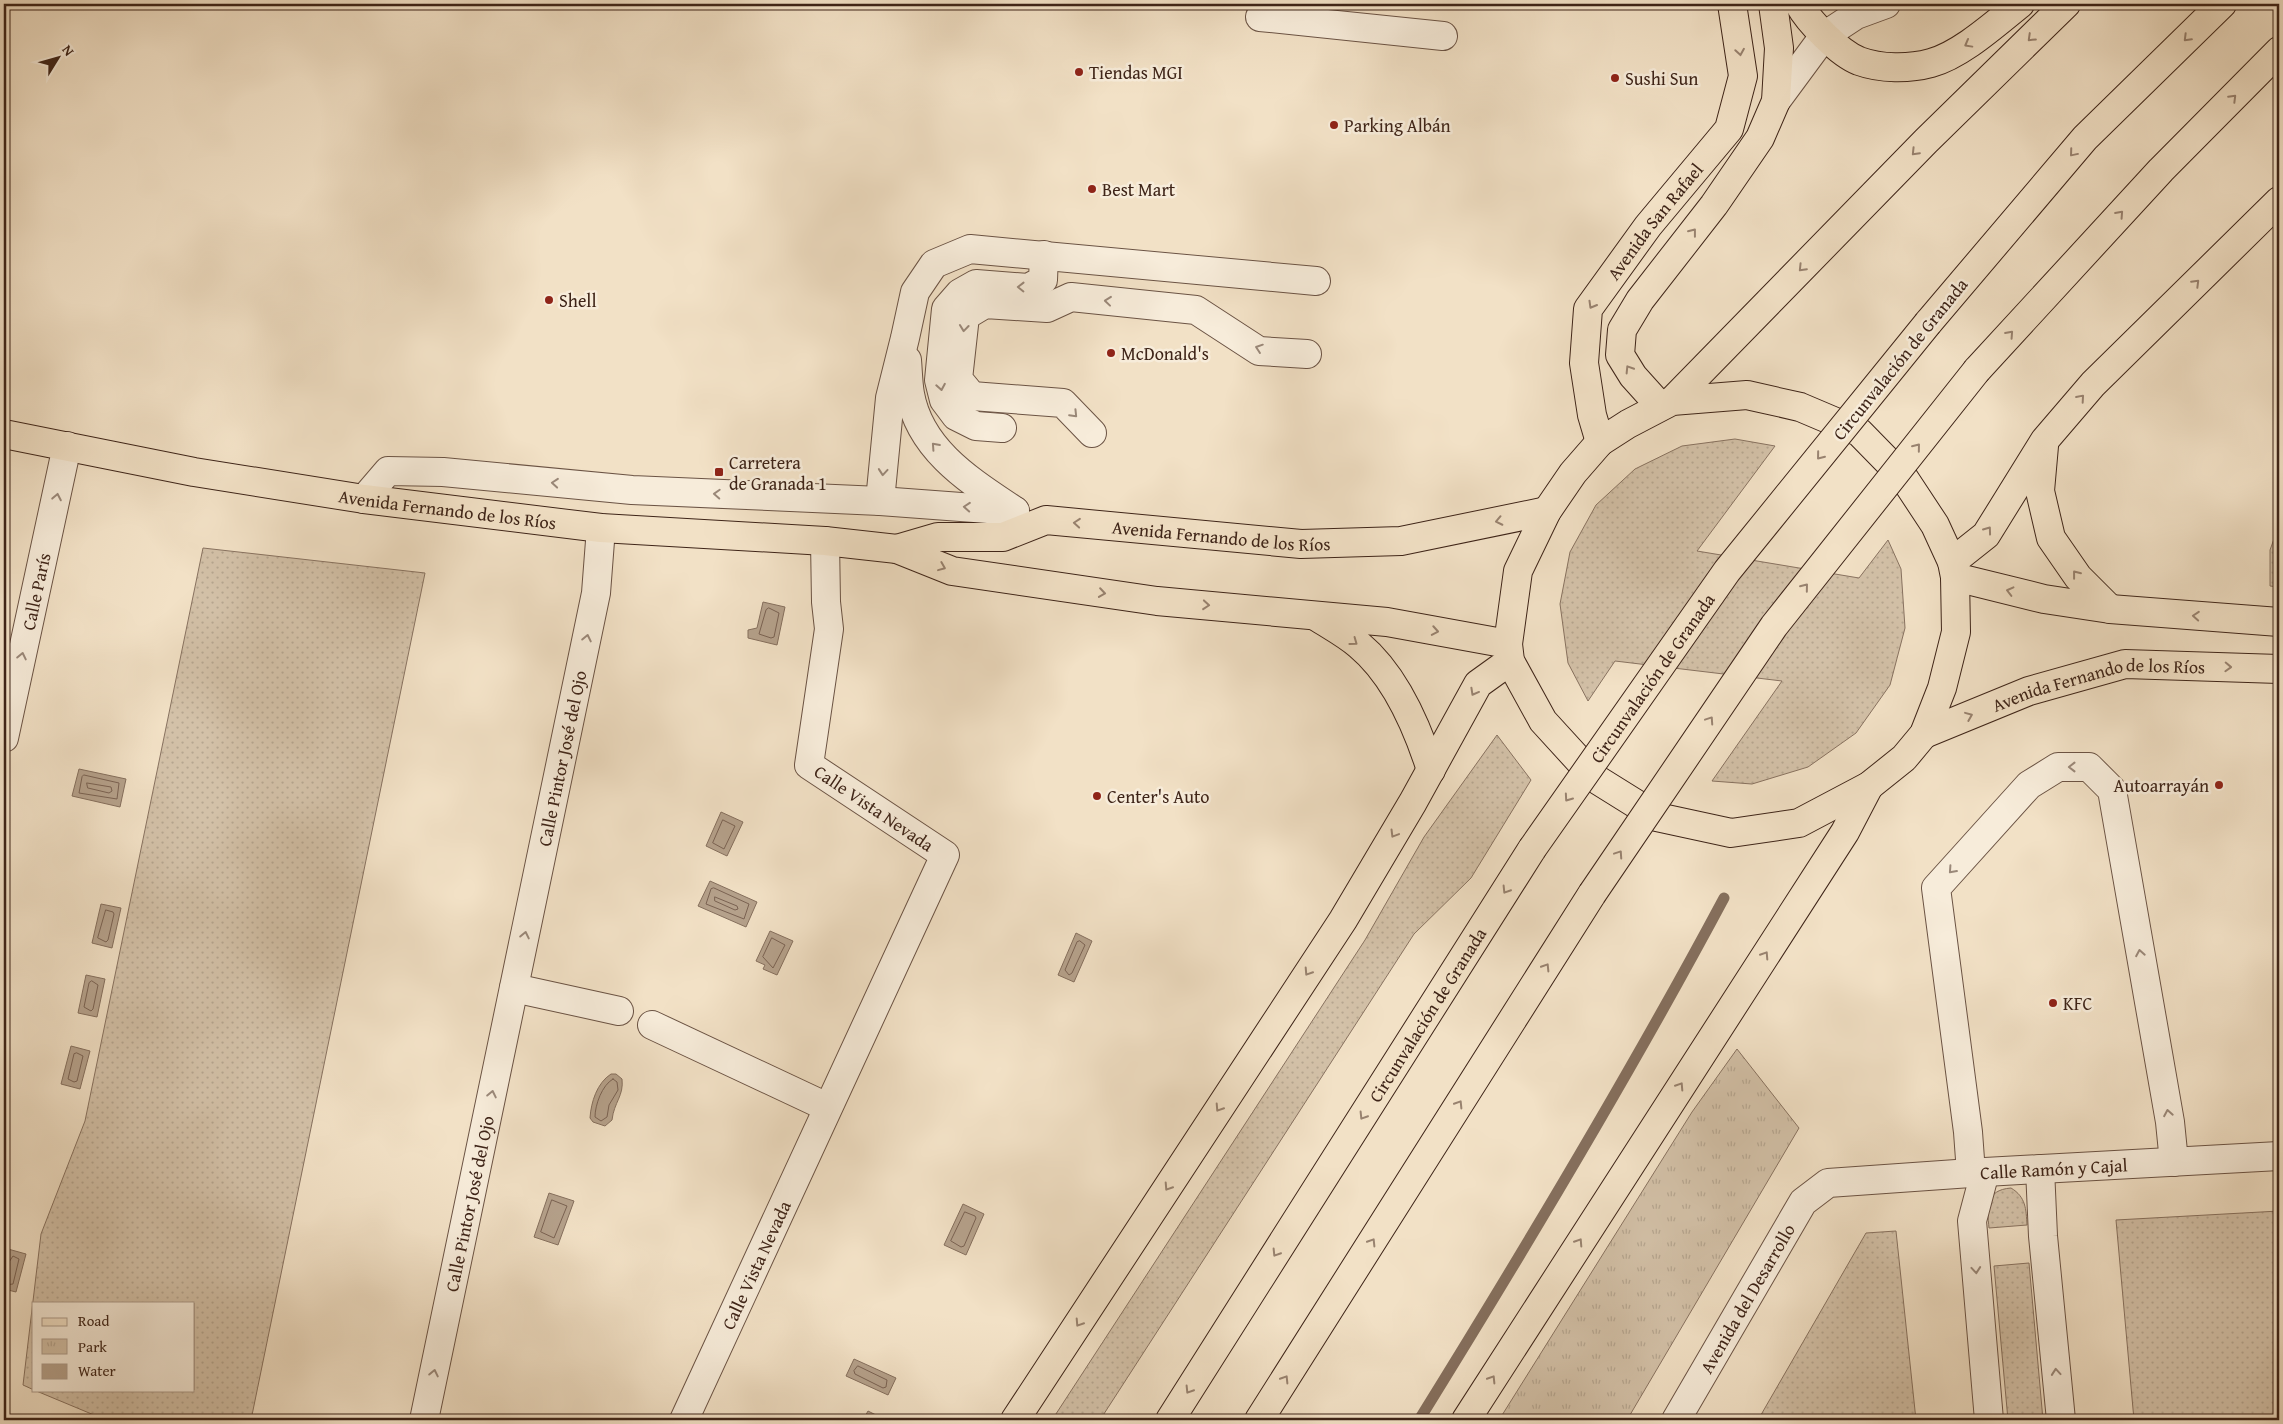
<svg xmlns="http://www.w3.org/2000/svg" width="2283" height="1424" viewBox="0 0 2283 1424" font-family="'Gentium Book Plus',serif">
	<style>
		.grass { fill: url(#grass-dots); stroke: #887260 }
		.park { fill: url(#park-tufts); stroke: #887260 }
		.water { fill: #b5a18b; stroke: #856f5d }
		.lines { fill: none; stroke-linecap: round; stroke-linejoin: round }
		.shore { stroke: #7a6252; stroke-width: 1 }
		.stream { stroke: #856f5d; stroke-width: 11 }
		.minor-casing { stroke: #6b5344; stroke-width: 30 }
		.major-casing { stroke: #3e2418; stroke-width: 30 }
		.highway-casing { stroke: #3e2418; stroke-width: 30 }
		.minor { stroke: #f7ecda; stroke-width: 28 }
		.major { stroke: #f2e1c6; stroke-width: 28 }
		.highway { stroke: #f2e1c6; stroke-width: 28 }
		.highway-bridge-casing { stroke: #3e2418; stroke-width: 30; stroke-linecap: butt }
		.highway-bridge { stroke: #f2e1c6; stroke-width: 28 }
		.oneway { stroke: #98826f }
		.oneway2 { stroke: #9a8879 }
		.poi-dot { fill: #8f2418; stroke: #f7ecda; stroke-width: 2 }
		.labels { text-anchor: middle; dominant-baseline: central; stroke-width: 5; stroke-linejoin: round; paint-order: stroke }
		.poi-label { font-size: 18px; fill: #3e2418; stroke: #f7ecda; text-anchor: start }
		.street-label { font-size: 18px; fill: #3e2418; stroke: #f7ecda }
	</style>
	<defs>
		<pattern id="grass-dots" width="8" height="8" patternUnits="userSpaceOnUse" patternTransform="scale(1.25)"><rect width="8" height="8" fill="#d3c1a8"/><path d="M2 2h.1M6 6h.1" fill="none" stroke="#b6a690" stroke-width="1.8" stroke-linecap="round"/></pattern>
		<pattern id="park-tufts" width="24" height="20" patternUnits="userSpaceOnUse" patternTransform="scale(1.25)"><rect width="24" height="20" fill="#d3c1a8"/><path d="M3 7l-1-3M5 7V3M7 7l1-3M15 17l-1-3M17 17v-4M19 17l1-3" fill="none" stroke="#b6a690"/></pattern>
	</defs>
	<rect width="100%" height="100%" fill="#f2e1c6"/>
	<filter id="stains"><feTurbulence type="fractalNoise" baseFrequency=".004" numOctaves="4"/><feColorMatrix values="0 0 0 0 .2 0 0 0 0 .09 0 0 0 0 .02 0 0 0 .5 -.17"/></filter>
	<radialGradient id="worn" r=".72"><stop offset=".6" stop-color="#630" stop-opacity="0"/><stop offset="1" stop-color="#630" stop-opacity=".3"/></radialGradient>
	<path class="grass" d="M1735 439 1775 446 1697 551 1859 578 1888 540 1901 569 1905 628 1890 685 1856 733 1808 767 1752 784 1712 781 1782 681 1615 661 1588 701 1568 663 1560 604 1570 552 1596 505 1635 469 1682 446Z
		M2279 525V587L2270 586V550Z
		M203 548 425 573 251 1420H106L34 1390H194V1303H34V1390L23 1385 41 1234 85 1121Z
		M1497 735 1531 780 1471 878 1414 934 1100 1420H1052L1365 940 1424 837Z
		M2011 1188C2026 1197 2026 1209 2027 1225L1989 1228C1987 1208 1985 1190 2011 1188Z
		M2279 1211V1420H2134L2116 1220Z
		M1896 1231 1916 1420H1758L1866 1233Z
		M2029 1263 2043 1420H2008L1994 1266Z"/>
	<path class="park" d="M1737 1049 1799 1128 1627 1420H1499L1692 1112Z"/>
	<path class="water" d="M763 602 785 607 777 645 748 638V630L757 628Z
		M79 769 126 779 120 807 72 796Z
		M721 812 743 822 727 856 706 846Z
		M710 881 757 902 746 927 698 906Z
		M101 904 121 908 112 948 92 943Z
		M770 931 793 941 777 975 763 969 765 965 756 961Z
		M1076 933 1092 941 1074 982 1058 975Z
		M86 975 105 979 97 1017 78 1013Z
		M71 1046 90 1051 80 1089 61 1084Z
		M611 1074H616L622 1079C624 1096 614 1102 612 1120L605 1126 593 1122 590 1118C591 1102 597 1083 611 1074Z
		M549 1193 574 1201 558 1245 534 1237Z
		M963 1204 984 1214 966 1255 944 1245Z
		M8 1249 26 1254 16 1292 4 1289V1267Z
		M854 1359 896 1378 888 1395 846 1376Z
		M868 1411 884 1419 883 1420H863Z"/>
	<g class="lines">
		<path class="shore" d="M769 608 779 613 774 637 771 638 759 634 766 610Z
			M84 775 119 783 117 799 79 793 82 777Z
			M87 783 111 787 112 791 109 793 88 788Z
			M723 820 735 826 724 849 713 843Z
			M714 888 749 904 744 919 706 904 711 889Z
			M715 897 737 906 738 909 735 910 715 901Z
			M106 910 113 912 114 914 108 940 106 942 98 938Z
			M772 938 785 945 773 968 763 957Z
			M1080 941 1085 945 1072 973 1069 975 1065 970 1077 942Z
			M92 981 98 985 93 1009 91 1011 84 1007 89 983Z
			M77 1053 83 1056 77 1081 74 1082 68 1079 74 1054Z
			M613 1079 617 1082 618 1090 609 1105 607 1117 601 1121 595 1117C595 1105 602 1085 613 1079Z
			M552 1200 567 1206 554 1238 541 1232Z
			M965 1212 975 1216 976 1218 964 1246 961 1247 951 1241Z
			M4 1263 9 1262 13 1256 19 1259 13 1284 4 1285
			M858 1366 887 1380 886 1387 883 1388 855 1374 854 1371Z"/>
		<path class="stream" d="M1419 1420C1525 1249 1629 1076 1724 898"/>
		<g class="minor-casing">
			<g id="minor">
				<path d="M1260 17 1443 36"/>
				<path d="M1776 101 1824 36 1856 15 1886 4"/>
				<path d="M907 360C908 371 908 383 910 394 920 451 972 482 1015 511"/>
				<path d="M1002 428 976 426 956 416 944 400 939 380 946 309 960 293 976 284 1028 288 1043 280 1044 255"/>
				<path d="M1092 433 1063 403 972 396 958 379 965 316 985 304 1047 308 1071 297 1196 310 1259 351 1307 354"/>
				<path d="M364 499 388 471 443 472 632 490 880 501 1015 511"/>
				<path d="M880 501 890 398 905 338 915 292 934 264 970 249 1316 281"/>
				<path id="s1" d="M4 738 67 446"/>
				<path d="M514 988 619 1011"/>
				<path d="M652 1025 827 1107"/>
				<path d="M2040 1169 2043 1236 2061 1420"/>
				<path d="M1985 1172 1972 1221 1989 1420"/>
				<path d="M1971 1173 1968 1132 1936 888 2029 785 2058 767H2089L2112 790 2170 1122 2174 1162"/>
				<path id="s2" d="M424 1420 596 593 601 528"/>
				<path id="s3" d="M684 1420 945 855 809 765 829 629 826 602 825 541"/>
				<path id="s4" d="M1676 1420 1803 1202 1828 1183 1985 1172 2279 1156"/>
			</g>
		</g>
		<g class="major-casing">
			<g id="major">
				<path d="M1747 395 1800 407 1859 432 1904 478 1935 525 1952 562 1955 577 1956 632 1942 688 1924 734 1904 758 1869 786 1799 823 1731 833 1657 817 1596 779 1543 721 1510 661 1508 644 1518 571 1547 511 1573 473 1600 442 1628 424 1672 401Z"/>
				<path d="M1660 406 1633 376 1620 355 1622 330 1640 300 1714 205 1760 138 1776 101 1779 48 1773 4"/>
				<path id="s5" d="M4 434 194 472 364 499 601 528 825 541 897 549 952 571 1157 601 1387 622 1508 644"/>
				<path id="s6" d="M1600 442 1592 415 1584 363 1588 309 1648 226 1729 129 1743 76 1732 4"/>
				<path id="s7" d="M897 549 938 537H1003L1046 520 1301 544 1401 541 1547 511"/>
				<path d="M1955 577 2044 599 2110 609 2279 622"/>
				<path d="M1317 617C1331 626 1346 634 1359 645 1395 675 1417 726 1431 770"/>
				<path id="s8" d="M1924 734 2029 691 2125 664 2279 669"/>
				<path d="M1015 1420 1343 920 1413 802 1478 684 1510 661"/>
				<path d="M1466 1420 1845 832 1869 786"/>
			</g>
		</g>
		<g class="highway-casing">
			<g id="highway">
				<path d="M1799 4C1809 22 1839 53 1859 61 1881 69 1909 69 1931 63 1961 55 1996 23 2020 4"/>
				<path d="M1928 323 2085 138 2222 4"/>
				<path d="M1977 370 2161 170 2279 51"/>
				<path d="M1672 401 1926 141 2066 4"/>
				<path d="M2044 446 2040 491 2051 538 2078 577 2110 609"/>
				<path d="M1952 562 1986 535 2045 440 2093 384 2279 201"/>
				<path id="s9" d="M1170 1420 1532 849"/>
				<path d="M1259 1420 1592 894"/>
			</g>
		</g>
		<use href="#minor" class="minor"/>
		<use href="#major" class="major"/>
		<use href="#highway" class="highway"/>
		<g class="highway-bridge-casing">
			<g id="highway-bridge">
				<path id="s10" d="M1532 849 1727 571 1928 323"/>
				<path d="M1592 894 1774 626 1977 370"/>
			</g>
		</g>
		<use href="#highway-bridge" class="highway-bridge"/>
	</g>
	<defs><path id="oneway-chevron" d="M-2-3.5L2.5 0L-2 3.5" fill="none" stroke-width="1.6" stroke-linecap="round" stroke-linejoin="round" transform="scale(1.25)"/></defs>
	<g class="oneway">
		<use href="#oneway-chevron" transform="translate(2031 38) rotate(136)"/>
		<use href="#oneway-chevron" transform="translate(2187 38) rotate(135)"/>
		<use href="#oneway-chevron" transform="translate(1968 44) rotate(151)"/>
		<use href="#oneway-chevron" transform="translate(1740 52) rotate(81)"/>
		<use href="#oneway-chevron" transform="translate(2233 98) rotate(-45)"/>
		<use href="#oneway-chevron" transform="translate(1915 152) rotate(134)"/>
		<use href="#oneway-chevron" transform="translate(2073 153) rotate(130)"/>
		<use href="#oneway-chevron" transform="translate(2120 214) rotate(-48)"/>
		<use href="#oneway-chevron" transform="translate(1693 232) rotate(-52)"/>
		<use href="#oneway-chevron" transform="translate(1802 268) rotate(134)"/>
		<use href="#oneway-chevron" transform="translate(2196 283) rotate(-45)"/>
		<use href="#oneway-chevron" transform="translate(1592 305) rotate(120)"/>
		<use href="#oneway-chevron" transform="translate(2010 334) rotate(-48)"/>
		<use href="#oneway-chevron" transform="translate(1629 369) rotate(-122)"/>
		<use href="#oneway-chevron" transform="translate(2081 398) rotate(-49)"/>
		<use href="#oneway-chevron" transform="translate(1917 447) rotate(-51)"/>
		<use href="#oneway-chevron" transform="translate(1820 456) rotate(129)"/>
		<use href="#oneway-chevron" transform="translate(1499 521) rotate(168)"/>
		<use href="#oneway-chevron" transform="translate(1077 523) rotate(-175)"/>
		<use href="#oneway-chevron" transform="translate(1988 530) rotate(-54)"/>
		<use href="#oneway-chevron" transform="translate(942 567) rotate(22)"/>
		<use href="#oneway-chevron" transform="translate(2076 574) rotate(-128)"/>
		<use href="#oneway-chevron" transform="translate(1805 587) rotate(-51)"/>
		<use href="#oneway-chevron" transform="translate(2010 591) rotate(-166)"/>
		<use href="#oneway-chevron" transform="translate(1102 593) rotate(8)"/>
		<use href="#oneway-chevron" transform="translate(1206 605) rotate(5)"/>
		<use href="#oneway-chevron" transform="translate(2196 616) rotate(-176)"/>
		<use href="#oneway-chevron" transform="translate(1435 631) rotate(10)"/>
		<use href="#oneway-chevron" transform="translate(1354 642) rotate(36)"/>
		<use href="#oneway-chevron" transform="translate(2228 667) rotate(2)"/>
		<use href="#oneway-chevron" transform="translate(1474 692) rotate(119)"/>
		<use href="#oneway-chevron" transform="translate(1969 716) rotate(-22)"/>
		<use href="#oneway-chevron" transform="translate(1710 720) rotate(-56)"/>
		<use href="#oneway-chevron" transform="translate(1568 798) rotate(125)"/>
		<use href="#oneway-chevron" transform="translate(1394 834) rotate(121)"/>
		<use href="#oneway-chevron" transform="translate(1619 854) rotate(-56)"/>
		<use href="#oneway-chevron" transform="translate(1506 890) rotate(122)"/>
		<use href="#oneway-chevron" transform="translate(1765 955) rotate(-57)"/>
		<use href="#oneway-chevron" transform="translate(1546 967) rotate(-58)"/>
		<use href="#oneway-chevron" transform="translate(1308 972) rotate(123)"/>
		<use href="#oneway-chevron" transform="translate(1680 1086) rotate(-57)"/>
		<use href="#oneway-chevron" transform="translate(1459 1104) rotate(-58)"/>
		<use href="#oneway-chevron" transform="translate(1219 1108) rotate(123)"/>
		<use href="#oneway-chevron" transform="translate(1363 1116) rotate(122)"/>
		<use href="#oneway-chevron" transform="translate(1168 1187) rotate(123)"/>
		<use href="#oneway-chevron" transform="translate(1372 1242) rotate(-58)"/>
		<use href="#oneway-chevron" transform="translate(1579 1242) rotate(-57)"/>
		<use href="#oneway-chevron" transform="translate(1276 1253) rotate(122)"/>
		<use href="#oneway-chevron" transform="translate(1079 1323) rotate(123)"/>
		<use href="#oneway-chevron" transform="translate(1285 1379) rotate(-58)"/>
		<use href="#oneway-chevron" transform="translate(1492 1379) rotate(-58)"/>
		<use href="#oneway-chevron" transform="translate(1189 1390) rotate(122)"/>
	</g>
	<g class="oneway2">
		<use href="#oneway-chevron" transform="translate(1021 287) rotate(-179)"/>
		<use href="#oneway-chevron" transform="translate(1108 301) rotate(-174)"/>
		<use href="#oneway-chevron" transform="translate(964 328) rotate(96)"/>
		<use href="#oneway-chevron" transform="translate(1259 348) rotate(-161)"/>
		<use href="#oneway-chevron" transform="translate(941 387) rotate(80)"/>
		<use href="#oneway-chevron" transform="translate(1074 414) rotate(46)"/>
		<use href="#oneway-chevron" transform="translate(935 446) rotate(-132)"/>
		<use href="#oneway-chevron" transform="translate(883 472) rotate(95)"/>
		<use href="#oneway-chevron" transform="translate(555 483) rotate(-175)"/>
		<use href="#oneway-chevron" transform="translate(717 494) rotate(-177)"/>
		<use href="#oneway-chevron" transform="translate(57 497) rotate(-79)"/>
		<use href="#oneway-chevron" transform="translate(967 507) rotate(-176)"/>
		<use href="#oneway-chevron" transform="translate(587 638) rotate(-78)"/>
		<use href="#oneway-chevron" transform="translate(22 656) rotate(-78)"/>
		<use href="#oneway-chevron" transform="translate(2072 767) rotate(180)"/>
		<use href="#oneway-chevron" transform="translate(1952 870) rotate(132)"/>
		<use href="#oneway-chevron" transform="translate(525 935) rotate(-78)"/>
		<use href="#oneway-chevron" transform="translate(2140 953) rotate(-100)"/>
		<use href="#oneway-chevron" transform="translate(492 1094) rotate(-78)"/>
		<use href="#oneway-chevron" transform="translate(2168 1113) rotate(-100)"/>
		<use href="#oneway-chevron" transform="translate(1976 1270) rotate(85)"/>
		<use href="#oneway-chevron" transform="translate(2056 1372) rotate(-95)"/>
		<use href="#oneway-chevron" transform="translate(434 1373) rotate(-78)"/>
	</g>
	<g class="poi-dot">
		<circle cx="1079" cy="72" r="5"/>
		<circle cx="1615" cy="78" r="5"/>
		<circle cx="1334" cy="125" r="5"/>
		<circle cx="1092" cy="189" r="5"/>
		<circle cx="549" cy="300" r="5"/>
		<circle cx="1111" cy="353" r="5"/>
		<rect x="714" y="467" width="10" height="10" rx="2.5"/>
		<circle cx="2219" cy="785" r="5"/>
		<circle cx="1097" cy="796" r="5"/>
		<circle cx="2053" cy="1003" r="5"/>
	</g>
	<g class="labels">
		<g class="poi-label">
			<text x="1089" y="72">Tiendas MGI</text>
			<text x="1625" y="78">Sushi Sun</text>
			<text x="1344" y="125">Parking Albán</text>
			<text x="1102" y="189">Best Mart</text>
			<text x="559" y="300">Shell</text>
			<text x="1121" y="353">McDonald's</text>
			<text x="729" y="462">Carretera<tspan x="729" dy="21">de Granada 1</tspan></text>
			<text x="2209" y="785" text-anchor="end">Autoarrayán</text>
			<text x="1107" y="796">Center's Auto</text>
			<text x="2063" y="1003">KFC</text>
		</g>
		<g class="street-label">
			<text stroke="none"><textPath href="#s6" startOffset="245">Avenida San Rafael</textPath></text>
			<text transform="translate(1900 359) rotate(-51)">Circunvalación de Granada</text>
			<text stroke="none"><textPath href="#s5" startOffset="450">Avenida Fernando de los Ríos</textPath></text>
			<text stroke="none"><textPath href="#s7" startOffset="330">Avenida Fernando de los Ríos</textPath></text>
			<text stroke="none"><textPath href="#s1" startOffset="150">Calle París</textPath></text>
			<text stroke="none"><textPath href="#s10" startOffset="209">Circunvalación de Granada</textPath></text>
			<text stroke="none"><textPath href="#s8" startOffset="184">Avenida Fernando de los Ríos</textPath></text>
			<text stroke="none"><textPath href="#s2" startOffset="676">Calle Pintor José del Ojo</textPath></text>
			<text transform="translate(874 808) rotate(34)">Calle Vista Nevada</text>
			<text stroke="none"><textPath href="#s9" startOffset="480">Circunvalación de Granada</textPath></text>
			<text stroke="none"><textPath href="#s4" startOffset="510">Calle Ramón y Cajal</textPath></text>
			<text stroke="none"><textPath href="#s2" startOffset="221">Calle Pintor José del Ojo</textPath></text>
			<text stroke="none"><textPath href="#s3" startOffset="171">Calle Vista Nevada</textPath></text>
			<text stroke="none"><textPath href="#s4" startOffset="141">Avenida del Desarrollo</textPath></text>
		</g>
	</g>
	<rect width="2283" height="1424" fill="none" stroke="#f2e1c6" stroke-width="20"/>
	<rect x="5" y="5" width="2273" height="1414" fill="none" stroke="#3e2418" stroke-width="2.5"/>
	<rect x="10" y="10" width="2263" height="1404" fill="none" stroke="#3e2418"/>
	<rect x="32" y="1302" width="162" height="90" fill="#f7ecda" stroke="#ad9c8c"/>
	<rect x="42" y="1318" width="25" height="8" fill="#f2e1c6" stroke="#ad9c8c"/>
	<text x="78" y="1326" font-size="15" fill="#3e2418">Road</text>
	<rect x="42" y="1339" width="25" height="15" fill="url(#park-tufts)" stroke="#ad9c8c"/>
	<text x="78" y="1352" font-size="15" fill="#3e2418">Park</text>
	<rect x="42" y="1364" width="25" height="15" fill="#b5a18b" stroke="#ad9c8c"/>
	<text x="78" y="1376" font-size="15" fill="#3e2418">Water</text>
	<g transform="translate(58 58) rotate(53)" stroke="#f7ecda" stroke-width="4" paint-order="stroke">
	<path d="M0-4L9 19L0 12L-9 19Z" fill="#3e2418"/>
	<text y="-8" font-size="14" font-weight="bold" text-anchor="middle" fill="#3e2418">N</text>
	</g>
	<rect width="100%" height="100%" filter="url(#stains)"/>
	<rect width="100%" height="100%" fill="url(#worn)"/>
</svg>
